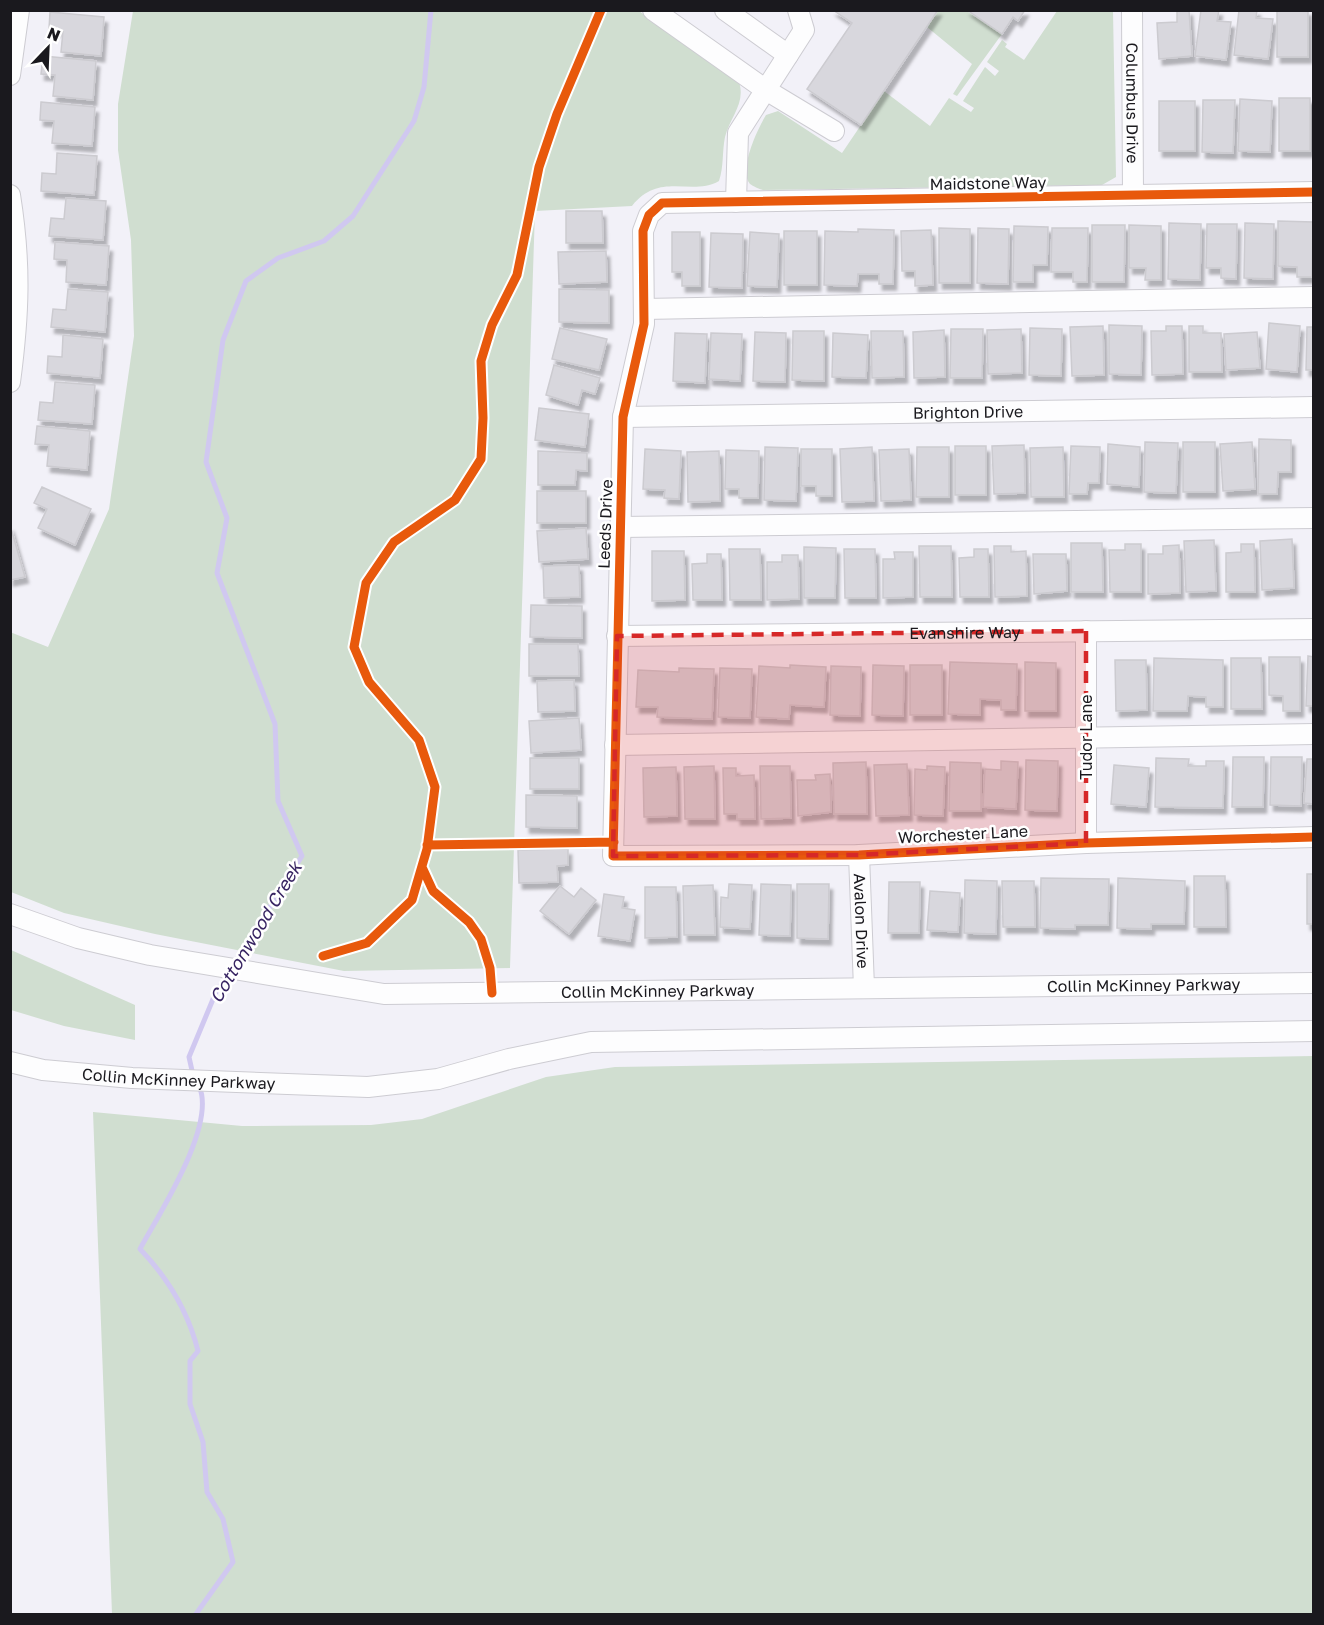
<svg xmlns="http://www.w3.org/2000/svg" width="1324" height="1625" viewBox="0 0 1324 1625" font-family="'Golos Text',sans-serif">
	<style>
		.green { fill: #d0ded0 }
		.lines { fill: none; stroke-linecap: round; stroke-linejoin: round }
		.stream { stroke: #d0c8f0; stroke-width: 5 }
		.building { fill: #d8d7dd; stroke: #cccbd0; stroke-width: 1.5; filter: url(#shadow) }
		.minor-casing { stroke: #cdccd2; stroke-width: 22 }
		.minor { stroke: #fdfdfe; stroke-width: 20 }
		.cycleway-casing { stroke: #fff; stroke-width: 13 }
		.cycleway { stroke: #e8590c; stroke-width: 9 }
		.marked { fill: #d62828; fill-opacity: 0.2; stroke: #d62828; stroke-width: 4.5; stroke-dasharray: 12 8; stroke-linejoin: round }
		.labels { text-anchor: middle; dominant-baseline: central; stroke-width: 5; stroke-linejoin: round; paint-order: stroke }
		.street-label { font-size: 16px; fill: #1a191e; stroke: #fff }
		.water-label { font-size: 18px; font-style: italic; fill: #382563; stroke: #fff }
	</style>
	<defs>
		<filter id="shadow"><feDropShadow dx="3.5" dy="6" stdDeviation="1.5" flood-color="#0004"/></filter>
	</defs>
	<rect width="100%" height="100%" fill="#f2f1f8"/>
	<path class="green" d="M133 11H597L540 147 524 213 535 211 542 170 560 119 607 11H639L739 82C746 103 730 117 725 137 722 152 724 166 719 181 691 197 660 171 632 206L535 211 510 968 344 971 155 934 64 913 11 892 10 632 48 647 109 509 134 336 131 240 118 150V104Z
		M938 11H967L1002 34 957 96 953 94 972 64 927 27Z
		M1057 11H1113L1116 177 1102 185 763 190C759 189 753 186 750 184 738 170 758 128 766 115L778 111 842 153 884 91 930 126 949 98 971 112 974 108 963 101 985 67 995 76 999 71 987 62 1002 40 1007 44 1005 47 1024 60Z
		M11 950 135 1005V1040L64 1026 11 1010Z
		M1313 1056V1614H112L93 1112 242 1126 371 1125 422 1119 546 1077 615 1067Z"/>
	<g class="lines">
		<path class="stream" d="M234 964 302 856 278 801 275 724 217 573 227 518 206 462 223 340 246 281 278 258 324 241 353 216 414 121 424 87 431 10
			M193 1075 189 1057 216 992 229 972
			M196 1614 233 1562 223 1519 207 1492 203 1442 190 1404V1361L198 1351C188 1311 168 1278 140 1249 159 1214 217 1125 199 1086"/>
	</g>
	<path class="building" d="M833 10H938L861 125 807 89 852 23Z
		M967 10H1025L1018 21 1013 17 1002 34Z
		M1177 10H1189L1192 56 1159 59 1157 23 1177 22Z
		M1201 10H1219L1217 21 1231 22 1226 60 1195 56Z
		M1239 10H1257L1256 18 1273 19 1268 59 1234 55Z
		M1277 10H1308V57H1277Z
		M50 12 104 17 101 56 61 52 63 31 49 29Z
		M43 56 96 61 93 100 53 96 55 75 41 74Z
		M1279 98H1310V151H1279Z
		M1240 99 1272 101 1270 152 1238 151Z
		M1203 100H1235L1233 153 1202 152Z
		M1159 101H1195V151H1159Z
		M41 102 95 107 92 146 52 143 54 121 40 120Z
		M57 153 97 156 94 195 41 191 42 173 56 174Z
		M66 198 106 201 103 240 49 236 51 218 64 219Z
		M566 211H602L603 243H566Z
		M1278 221 1313 222 1312 277H1297V267L1278 266Z
		M1169 223 1201 224 1200 280 1168 279Z
		M1245 223 1274 224 1273 279 1244 278Z
		M1207 224H1237L1236 279 1221 278V268H1206Z
		M1092 225H1125L1124 282H1092Z
		M1129 225 1161 226V280H1145L1146 268H1129Z
		M1014 226 1048 227 1047 265H1033V282H1013Z
		M939 228 970 229V283H939Z
		M978 228 1009 229 1008 284 977 283Z
		M1052 228H1088L1087 282H1073V272H1051Z
		M858 229 894 230 893 284H879V274H858L857 286 824 285 825 231 858 232Z
		M931 230 933 285 915 286V271H902L901 231Z
		M784 231H817V285H784Z
		M672 232H700V286H682V272H672Z
		M750 232 779 234 777 287 747 286Z
		M711 233 743 234 742 288 709 287Z
		M55 242 109 246 106 285 66 282 67 260 54 259Z
		M606 251 607 282 559 284 558 252Z
		M68 289 108 292 105 332 51 327 53 309 66 310Z
		M559 289 609 290V323L559 322Z
		M1269 323 1300 326 1297 372 1266 369Z
		M1109 325 1142 326 1141 375 1109 374Z
		M1103 326 1104 375 1072 376 1070 327Z
		M1166 326H1182L1183 374 1152 375 1151 331H1166Z
		M1189 326H1203V333H1221L1222 372H1189Z
		M1307 327H1314V370H1306Z
		M560 328 607 339 599 370 552 359Z
		M1030 328 1062 329 1061 376 1029 375Z
		M951 329H983L982 378H950Z
		M1021 329 1022 373 988 374 987 330Z
		M944 330 945 377 914 378 913 332Z
		M793 331H824V381L792 380Z
		M871 331H903L904 377 872 378Z
		M755 332 786 333 785 382 753 381Z
		M1257 332 1260 368 1226 370 1224 334Z
		M675 333 707 334 705 383 673 381Z
		M711 333 742 334 740 381 709 379Z
		M833 333 868 335 866 378 832 377Z
		M63 335 103 339 100 378 47 373 48 356 62 357Z
		M554 365 600 378 595 394 582 390 578 405 546 395Z
		M55 382 95 385 92 424 38 420 40 402 53 403Z
		M539 408 589 414 585 447 535 440Z
		M37 426 90 431 87 470 47 466 49 445 35 444Z
		M1259 439 1291 440V472H1278L1277 494H1258Z
		M1145 442 1178 443 1176 493 1144 492Z
		M1183 442H1215V492H1183Z
		M1252 442 1255 489 1223 491 1220 444Z
		M1108 444 1140 447 1139 487 1107 484Z
		M1024 445 1025 493 994 494 992 446Z
		M955 446H986V495H955Z
		M1071 446 1100 447 1099 483H1088L1087 494H1069Z
		M765 447 798 448 796 501 764 500Z
		M872 447 874 501 842 502 840 449Z
		M917 447H949V497H916Z
		M1063 447 1064 497H1031L1030 448Z
		M645 449 681 451 679 499 664 498 665 490 643 489Z
		M801 449H832V496H816V486H801Z
		M909 449 911 500 881 501 879 450Z
		M726 450 759 451 758 498H739V489H725Z
		M538 451 587 453V471L576 470 575 485H538Z
		M719 451 720 501 688 502 687 452Z
		M42 487 91 509 75 545 38 528 47 509 34 503Z
		M537 491H586V523H537Z
		M10 525 25 577 10 580Z
		M586 528 588 559 539 562 537 531Z
		M1292 539 1294 588 1262 590 1260 541Z
		M1214 540 1216 591 1186 592 1184 541Z
		M1071 543H1102L1103 592H1071Z
		M1125 544H1141V592H1110L1109 550H1125Z
		M1241 544H1254L1255 592H1226V553L1241 552Z
		M1179 545 1180 593 1148 594V554H1163V546Z
		M919 546H951L952 597H920Z
		M994 546H1011V552L1026 551 1027 596 995 597Z
		M804 547 836 548 835 598H804Z
		M729 549H760L761 600H730Z
		M844 549H875L876 598H845Z
		M974 549H988L989 597H960L959 558 974 557Z
		M652 551H684L685 600 652 601Z
		M894 552H913V597L883 598V559H895Z
		M707 554H721L722 600H693L692 564 707 563Z
		M1033 554H1066L1067 591 1034 594Z
		M782 555H798L799 599 767 600V562H782Z
		M579 565 580 597 544 598 543 566Z
		M531 605 582 606V638L530 637Z
		M529 644H578L579 676H529Z
		M1308 656 1314 657V706H1306Z
		M1269 657H1300V711H1283V696L1269 695Z
		M1154 658 1223 660V707H1206V697L1188 696 1187 711H1153Z
		M1231 658H1261L1262 709H1231Z
		M1115 660H1146L1147 710 1116 711Z
		M950 662 1017 664 1016 710H1001V700L980 699V715L948 714Z
		M1025 662 1056 663V711H1025Z
		M790 665 826 667 824 707 790 705 789 719 756 717 759 666 790 668Z
		M873 665 904 666 903 716 872 715Z
		M910 665H942V715H910Z
		M831 666 861 667 860 716 830 715Z
		M679 668 714 669 712 719 657 717 658 707H636L638 670 679 672Z
		M720 668 752 669 750 718 718 717Z
		M574 680 575 711 538 712 537 681Z
		M579 718 581 750 531 753 529 721Z
		M1233 757H1264L1263 807H1232Z
		M1271 757H1302L1301 806 1270 805Z
		M530 758H579V789H530Z
		M1156 758 1189 759 1188 766H1206V761H1224L1223 808 1155 807Z
		M1307 759H1314V804L1304 803Z
		M1026 760 1058 761 1057 811 1025 810Z
		M1001 761 1018 762 1016 809 983 807 985 769 1001 770Z
		M866 762 867 814H834L833 763Z
		M950 762 981 763V811H949Z
		M907 764 909 815 876 816 874 765Z
		M1114 765 1149 768 1146 807 1111 804Z
		M714 766 715 819H685L684 767Z
		M760 766H790L791 818 761 819Z
		M927 766 945 767 943 816 914 815 915 769 927 770Z
		M676 767 677 816 644 817 643 768Z
		M723 768H736V776L754 775 755 819H737V814H724Z
		M830 774 831 812 798 816 797 780H816L815 775Z
		M526 795 577 796V828L526 827Z
		M568 849V865L557 866 558 882 519 883 518 850Z
		M1307 874H1314V924H1307Z
		M1194 876H1225L1226 927H1194Z
		M1041 878 1109 879 1108 925H1075V929L1040 928Z
		M1118 878 1185 881 1184 924H1151V929L1117 928Z
		M965 880 997 881 996 934 964 933Z
		M1002 881H1034L1035 927H1003Z
		M889 882H920L919 933H888Z
		M729 884 752 885 750 929 720 927 721 897 728 898Z
		M761 884 791 885 790 936 759 935Z
		M797 884H829L828 939 797 938Z
		M713 885 715 935H684L683 886Z
		M560 886 574 897 581 888 596 900 569 934 540 911Z
		M645 887H676L677 937 645 938Z
		M930 891 960 893 958 932 927 930Z
		M604 894 624 897 622 908 635 910 630 941 598 936Z"/>
	<g class="lines">
		<g class="minor-casing">
			<g id="minor">
				<path d="M653 10 766 90 834 131"/>
				<path d="M725 10 788 55"/>
				<path id="s1" d="M1132 10 1133 195"/>
				<path d="M10 75 19 10"/>
				<path d="M1314 192 662 203 649 215 643 231 644 324 623 417 613 856 859 855 1086 843 1314 837"/>
				<path d="M10 195C21 264 19 314 10 382"/>
				<path d="M736 202 738 133 804 30 798 10"/>
				<path d="M644 309 1314 297"/>
				<path id="s2" d="M623 417 1314 407"/>
				<path d="M620 527 1314 518"/>
				<path d="M1086 631V843"/>
				<path id="s3" d="M617 636 1314 629"/>
				<path d="M615 745 1314 734"/>
				<path id="s4" d="M859 855 864 988"/>
				<path id="s5" d="M10 914 78 938 150 955 384 994 1314 983"/>
				<path id="s6" d="M10 1062 43 1070 132 1078 368 1087 438 1079 509 1059 591 1042 1314 1031"/>
			</g>
		</g>
		<use href="#minor" class="minor"/>
		<g class="cycleway-casing">
			<path id="cycleway" d="M1314 192 662 203 649 215 643 231 644 324 623 417 613 856 859 855 1086 843 1314 837
				M427 845 614 842
				M422 867 433 891 469 922 481 939 490 968 492 993
				M323 956 367 943 412 900 427 849 435 787 419 740 369 682 354 647 366 583 394 542 455 500 481 459 483 418 481 361 492 325 517 275 539 167 557 114 601 10"/>
		</g>
		<use href="#cycleway" class="cycleway"/>
	</g>
	<path class="marked" d="M1086 631V843L859 855 613 856 617 636Z"/>
	<g class="labels">
		<g class="street-label">
			<text stroke="none"><textPath href="#s1" startOffset="93">Columbus Drive</textPath></text>
			<text transform="translate(988 183) rotate(-1)">Maidstone Way</text>
			<text stroke="none"><textPath href="#s2" startOffset="345">Brighton Drive</textPath></text>
			<text transform="translate(605 524) rotate(-88)">Leeds Drive</text>
			<text stroke="none"><textPath href="#s3" startOffset="348">Evanshire Way</textPath></text>
			<text transform="translate(1086 737) rotate(-90)">Tudor Lane</text>
			<text transform="translate(963 834) rotate(-3)">Worchester Lane</text>
			<text stroke="none"><textPath href="#s4" startOffset="66">Avalon Drive</textPath></text>
			<text stroke="none"><textPath href="#s5" startOffset="1143">Collin McKinney Parkway</textPath></text>
			<text stroke="none"><textPath href="#s5" startOffset="657">Collin McKinney Parkway</textPath></text>
			<text stroke="none"><textPath href="#s6" startOffset="170">Collin McKinney Parkway</textPath></text>
		</g>
		<g class="water-label">
			<text transform="translate(255 932) rotate(-59)">Cottonwood Creek</text>
		</g>
	</g>
	<rect width="1324" height="1625" fill="none" stroke="#1a191e" stroke-width="24"/>
	<g transform="translate(48 48) rotate(23)" stroke="#ffffff" stroke-width="4.5" paint-order="stroke">
	<path d="M0-4.5L10 22L0 15L-10 22Z" fill="#1a191e"/>
	<text y="-9" font-size="16" font-weight="bold" text-anchor="middle" fill="#1a191e">N</text>
	</g>
</svg>
